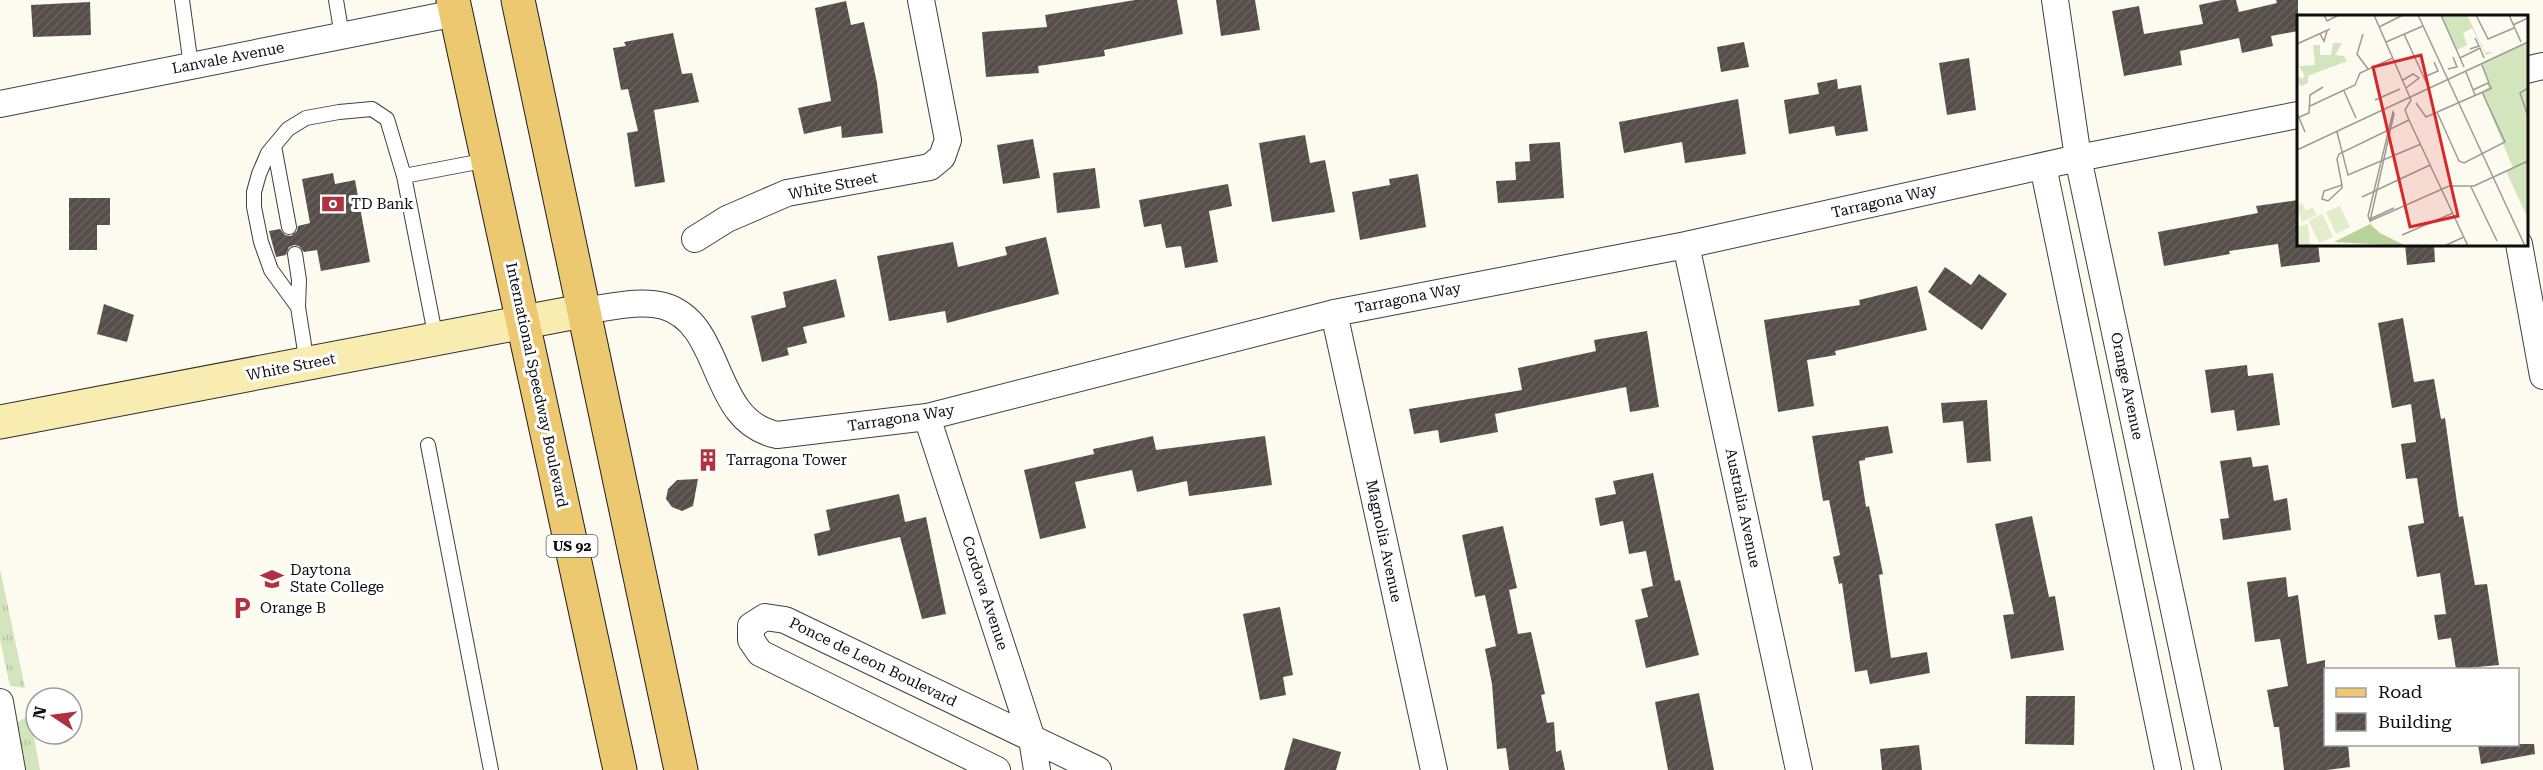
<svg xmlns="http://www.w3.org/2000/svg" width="2543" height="770" viewBox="0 0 2543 770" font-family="'Roboto Serif',serif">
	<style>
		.grass { fill: url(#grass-tufts) }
		.building { fill: url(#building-hatch) }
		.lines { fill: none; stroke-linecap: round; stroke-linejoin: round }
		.lane-casing { stroke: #404040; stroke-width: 16 }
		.street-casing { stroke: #404040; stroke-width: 28 }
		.secondary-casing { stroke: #2f2f2f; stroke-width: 35 }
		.primary-casing { stroke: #1e1e1e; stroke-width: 35 }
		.lane { stroke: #fff; stroke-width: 14 }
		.street { stroke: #fff; stroke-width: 26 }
		.secondary { stroke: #f8ecb0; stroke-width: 33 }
		.primary { stroke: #ecc871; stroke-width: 33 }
		.labels { text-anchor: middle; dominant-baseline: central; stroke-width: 6; stroke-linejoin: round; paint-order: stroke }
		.shield { fill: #fff; stroke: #565656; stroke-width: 1.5 }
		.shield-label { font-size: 14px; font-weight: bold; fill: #0d0d0d }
		.street-label { font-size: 15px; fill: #0d0d0d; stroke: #fff }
		.poi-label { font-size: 15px; fill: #0d0d0d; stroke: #fff; text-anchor: start }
		.inset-road { fill: none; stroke: #9d9b95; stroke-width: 1.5 }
		.view { fill: #d62828; fill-opacity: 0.15; stroke: #d62828; stroke-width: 3 }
		.inset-edge { fill: none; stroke: #0d0d0d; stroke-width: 3 }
	</style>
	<defs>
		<pattern id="grass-tufts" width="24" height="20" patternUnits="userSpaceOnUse" patternTransform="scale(1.5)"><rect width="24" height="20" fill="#d3e5bc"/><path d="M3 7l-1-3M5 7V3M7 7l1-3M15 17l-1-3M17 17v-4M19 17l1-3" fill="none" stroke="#b4c3a0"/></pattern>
		<pattern id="building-hatch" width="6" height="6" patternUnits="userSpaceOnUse" patternTransform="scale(1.5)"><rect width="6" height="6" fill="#554e4b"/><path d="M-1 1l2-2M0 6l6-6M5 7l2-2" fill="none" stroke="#686360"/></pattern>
	</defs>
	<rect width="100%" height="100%" fill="#fdfaef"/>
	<path class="grass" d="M0 569 25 688 10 686 0 640Z
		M30 715 40 770H24L17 725 18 722Z"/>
	<path class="building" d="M1135 0H1177L1183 34 1104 50 1105 56 1038 66 1039 73 986 77 982 32 1047 27 1045 15Z
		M1216 0H1255L1260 30 1221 36Z
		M2222 0H2236L2239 12 2277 3 2276 0H2298V31L2271 36 2273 46 2242 53 2239 38 2180 51 2182 65 2124 76 2112 11 2139 6 2144 34 2203 24 2199 5Z
		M846 1 851 25 864 22 877 83 883 133 842 138 841 126 804 134 798 108 831 101 815 8Z
		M90 2 91 35 33 37 31 5Z
		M673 33 682 74 692 73 699 102 654 110 665 182 635 187 627 133 638 131 628 89 621 90 613 48 626 46 624 42Z
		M1744 42 1749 67 1721 72 1717 47Z
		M1969 58 1976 110 1947 115 1939 63Z
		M1837 79 1838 89 1861 85 1868 131 1836 136 1834 126 1789 134 1784 100 1819 94 1817 83Z
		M1738 99 1746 154 1685 163 1682 142 1624 153 1619 122Z
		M1305 135 1310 163 1325 160 1335 212 1272 222 1259 143Z
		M1033 139 1040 178 1003 184 997 145Z
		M1560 142 1564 198 1498 203 1496 181 1516 180 1515 162 1530 161 1529 144Z
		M1095 168 1100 208 1057 213 1053 173Z
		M333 173 335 184 355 180 370 262 321 271 317 250 304 252 299 246 294 245 289 247 286 255 276 257 269 231 280 229 285 235 291 236 297 231 298 226 310 223 302 179Z
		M1418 174 1426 227 1360 240 1352 192 1390 185 1389 179Z
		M1228 184 1232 206 1209 211 1218 262 1185 268 1181 246 1166 248 1161 224 1144 227 1139 200Z
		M69 198H110V225H97V250H69Z
		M2298 200V244H2318L2320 262 2281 267 2278 244 2229 251 2230 254 2164 266 2158 232 2258 213 2256 206Z
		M1046 237 1059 294 947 323 945 311 889 321 877 256 953 242 958 267 1007 255 1005 247Z
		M2405 244H2434L2435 262 2407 265Z
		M1945 267 1971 285 1979 274 2007 294 1982 330 1928 292Z
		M836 279 845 317 803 327 807 343 787 348 789 355 762 362 751 316 786 307 783 292Z
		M1917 286 1927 330 1835 351 1836 355 1807 360 1814 406 1778 412 1764 320 1860 305 1859 300Z
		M104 304 134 315 127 342 97 334Z
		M2403 318 2414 382 2434 379 2441 419 2445 418 2459 517 2463 516 2475 585 2487 584 2499 665 2456 669 2451 638 2438 640 2434 615 2446 614 2440 573 2417 577 2408 526 2424 523 2417 478 2406 479 2401 444 2416 442 2411 404 2392 408 2378 323Z
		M1647 331 1659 407 1630 412 1626 387 1495 414 1498 432 1440 443 1438 430 1414 434 1409 409 1522 390 1518 368 1596 351 1594 340Z
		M2247 365 2248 376 2273 373 2280 425 2237 431 2234 410 2211 413 2205 370Z
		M1987 400 1991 461 1967 463 1963 421 1943 423 1941 403Z
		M1888 426 1893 453 1865 458V460L1859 461 1866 507 1869 506 1883 574 1879 575 1891 658 1927 652 1930 673 1870 684 1867 670 1855 672 1842 583 1839 584 1833 557 1840 555 1829 500 1823 501 1812 436Z
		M1153 436 1156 450 1265 436 1272 485 1189 496 1187 481 1137 492 1132 470 1075 482 1086 528 1040 539 1024 470 1094 454 1093 449Z
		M2251 457 2253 467 2268 465 2274 501 2287 498 2291 530 2223 540 2220 519 2229 518 2220 461Z
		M1653 473 1675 581 1680 580 1699 655 1646 668 1635 620 1648 617 1641 589 1653 586 1646 551 1629 554 1623 521 1600 526 1595 498 1616 494 1613 481Z
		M698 479 693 506 682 511 672 507 666 499 668 489 677 480Z
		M899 494 905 522 926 517 946 614 922 619 900 537 818 556 814 534 830 530 826 510Z
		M2032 516 2049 597 2055 596 2064 650 2011 659 2003 615 2014 614 1995 524Z
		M1503 526 1517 588 1509 590 1518 634 1531 632 1545 694 1541 695 1547 723 1554 722 1556 752 1561 750 1565 770H1509L1506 748 1497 749 1492 684 1485 649 1496 646 1485 595 1475 597 1462 535Z
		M2286 577 2288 597 2298 595 2307 664 2325 660V744H2348L2350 767 2327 770H2284L2279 727H2274L2267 690 2288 686 2280 639 2255 642 2247 582Z
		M1280 607 1293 675 1283 677 1286 695 1260 700 1243 614Z
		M1699 693 1714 770H1668L1655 702Z
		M2026 696H2075L2074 745 2025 744Z
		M1293 738 1341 752 1336 770H1284Z
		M2478 744H2534L2535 754 2481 764Z
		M1919 745 1922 770H1882L1880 749Z"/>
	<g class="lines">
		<g class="lane-casing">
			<path id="lane" d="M182 0 191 66
				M336 0 342 36
				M274 146 289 227
				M404 176 488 160
				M295 254 299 280 298 307
				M307 364 298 307 271 270 261 242 254 207V192L259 174 268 153 288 129 306 118 339 112 372 109 387 119 404 176 436 339
				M428 445 491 770"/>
		</g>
		<g class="street-casing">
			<path id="street" d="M2055 0 2078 158 2208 770
				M2526 70 2543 66
				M0 104 456 13
				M2043 166 2168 770
				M695 239 727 219 787 193 930 167 942 157 948 140 921 0
				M2519 244 2543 376
				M1686 245 1799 770
				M582 311C608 308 639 299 664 306 725 324 709 421 777 435L927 417 1334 313 1686 245 2078 158 2298 115
				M1334 313 1434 770
				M927 417 1032 739 1037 770
				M0 702 12 770
				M997 770 760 653 751 640V626L765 617 785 620 1098 770"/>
		</g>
		<g class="secondary-casing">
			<path id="secondary" d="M0 422 582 311"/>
		</g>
		<g class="primary-casing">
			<path id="primary" d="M453 0 620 770
				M518 0 681 770"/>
		</g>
		<use href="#lane" class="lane"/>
		<use href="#street" class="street"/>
		<use href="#secondary" class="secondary"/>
		<use href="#primary" class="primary"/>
	</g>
	<defs>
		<g id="bank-bare" transform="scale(1.8)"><path d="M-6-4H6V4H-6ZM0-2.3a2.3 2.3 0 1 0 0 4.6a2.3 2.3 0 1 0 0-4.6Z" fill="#b1323e" stroke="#fff" stroke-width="2.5" paint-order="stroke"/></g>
		<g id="building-bare" transform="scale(1.8)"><path d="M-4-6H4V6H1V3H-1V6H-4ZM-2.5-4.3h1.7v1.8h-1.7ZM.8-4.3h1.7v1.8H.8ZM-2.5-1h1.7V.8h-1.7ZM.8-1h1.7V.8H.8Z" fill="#b1323e" stroke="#fff" stroke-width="2.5" paint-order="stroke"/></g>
		<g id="university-bare" transform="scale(1.8)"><path d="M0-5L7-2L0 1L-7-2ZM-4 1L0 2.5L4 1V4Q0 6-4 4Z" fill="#b1323e" stroke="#fff" stroke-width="2.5" paint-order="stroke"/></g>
		<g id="parking-bare" transform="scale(1.8)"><path d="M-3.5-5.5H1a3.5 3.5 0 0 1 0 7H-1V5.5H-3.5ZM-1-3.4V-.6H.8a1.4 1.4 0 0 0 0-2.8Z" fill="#b1323e" stroke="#fff" stroke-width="2.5" paint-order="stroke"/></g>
	</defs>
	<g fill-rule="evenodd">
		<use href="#bank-bare" x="333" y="204"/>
		<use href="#building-bare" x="708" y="460"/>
		<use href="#university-bare" x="272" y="579"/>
		<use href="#parking-bare" x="242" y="608"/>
	</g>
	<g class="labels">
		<rect class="shield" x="546.5" y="535" width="51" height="22" rx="4.5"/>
		<g class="shield-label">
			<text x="572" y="546">US 92</text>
		</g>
		<g class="street-label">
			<text transform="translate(228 58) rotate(-11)">Lanvale Avenue</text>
			<text transform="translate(833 186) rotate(-11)">White Street</text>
			<text transform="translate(1884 201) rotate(-13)">Tarragona Way</text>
			<text transform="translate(1408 298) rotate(-11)">Tarragona Way</text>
			<text transform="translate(291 367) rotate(-11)">White Street</text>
			<text transform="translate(537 385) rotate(78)">International Speedway Boulevard</text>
			<text transform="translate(2127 386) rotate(78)">Orange Avenue</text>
			<text transform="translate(901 418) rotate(-9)">Tarragona Way</text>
			<text transform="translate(1743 508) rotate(78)">Australia Avenue</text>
			<text transform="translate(1384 541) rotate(78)">Magnolia Avenue</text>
			<text transform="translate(985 593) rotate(72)">Cordova Avenue</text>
			<text transform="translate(873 662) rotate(26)">Ponce de Leon Boulevard</text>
		</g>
		<g class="poi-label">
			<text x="351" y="204">TD Bank</text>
			<text x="726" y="460">Tarragona Tower</text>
			<text x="290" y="570">Daytona<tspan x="290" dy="17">State College</tspan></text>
			<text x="260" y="608">Orange B</text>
		</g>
	</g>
	<g transform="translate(2297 15)">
		<rect width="231" height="231" fill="#fdfaef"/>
		<path d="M170 0 188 37H196L189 40 175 13 166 18 170 30 160 35 144 1ZM231 27V204L209 156 216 153 185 77 193 71 184 49ZM36 28H45L38 40 47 41 50 46 11 61V68L5 71 0 68V61L5 64 8 61 2 51 18 50 16 30H23V40H34Z" fill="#d3e5bc"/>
		<path d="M73 209 83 218 109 231 37 227Z" fill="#b8d49c"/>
		<path d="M5 188 9 196 16 192 20 200 5 207 0 191ZM43 191 53 212 39 219 29 197ZM25 199 36 222 22 228 12 206ZM11 209 13 230 0 231V212Z" fill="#e3edcc"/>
		<path class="inset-road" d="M27 0 30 6 42 0M77 0 114 85 108 95 112 105 171 231M121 0 228 231M144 0 167 52M179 0 191 24 217 13M212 0 224 27M216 10 231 3 229 0M82 12 106 0M23 19 27 26 30 16M66 19 60 39 71 54M107 19 130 69M89 27 126 11M0 29 33 14M173 34 182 31 178 23M163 43 183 33 187 43M185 50 192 68M151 54 160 52 156 42M169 57 178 80M127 62 141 56 137 47M106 65 116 59 122 63 109 73M231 73 223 78 231 101M176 75 191 68 194 73M47 76 59 103M78 85 103 74M119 88 129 102 195 73M13 91 58 70 63 58 96 43M96 97 97 99 73 206 71 201ZM140 97 162 146 167 148 208 127 185 77M0 98 8 117M0 103 12 98 13 80 26 72M40 117 51 160 124 129M0 135 231 27M45 170 27 176 25 184 31 186 45 173V170L40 144 42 139 112 105M174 172 200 226M65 182 133 150M73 204 97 193M73 206 152 171H177L231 146M105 220 156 198M147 231 167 222"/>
		<path class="view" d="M124 40 161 201 113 212 76 52Z"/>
		<rect width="231" height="231" class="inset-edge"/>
	</g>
	<rect x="2324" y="668" width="195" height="78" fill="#ffffff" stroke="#9e9e9e" stroke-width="1.5"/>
	<rect x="2336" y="688" width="30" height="9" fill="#ecc871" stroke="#9e9e9e" stroke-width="1.5"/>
	<text x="2378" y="698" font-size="18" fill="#0d0d0d">Road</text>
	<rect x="2336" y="713" width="30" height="18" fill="url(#building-hatch)" stroke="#9e9e9e" stroke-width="1.5"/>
	<text x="2378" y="728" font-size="18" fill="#0d0d0d">Building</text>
	<g transform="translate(54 716) rotate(283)"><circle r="28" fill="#ffffff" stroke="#9e9e9e" stroke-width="1.5"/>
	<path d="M0-4.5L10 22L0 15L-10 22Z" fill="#b1323e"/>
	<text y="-9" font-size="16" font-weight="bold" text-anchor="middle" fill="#0d0d0d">N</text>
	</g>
</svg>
